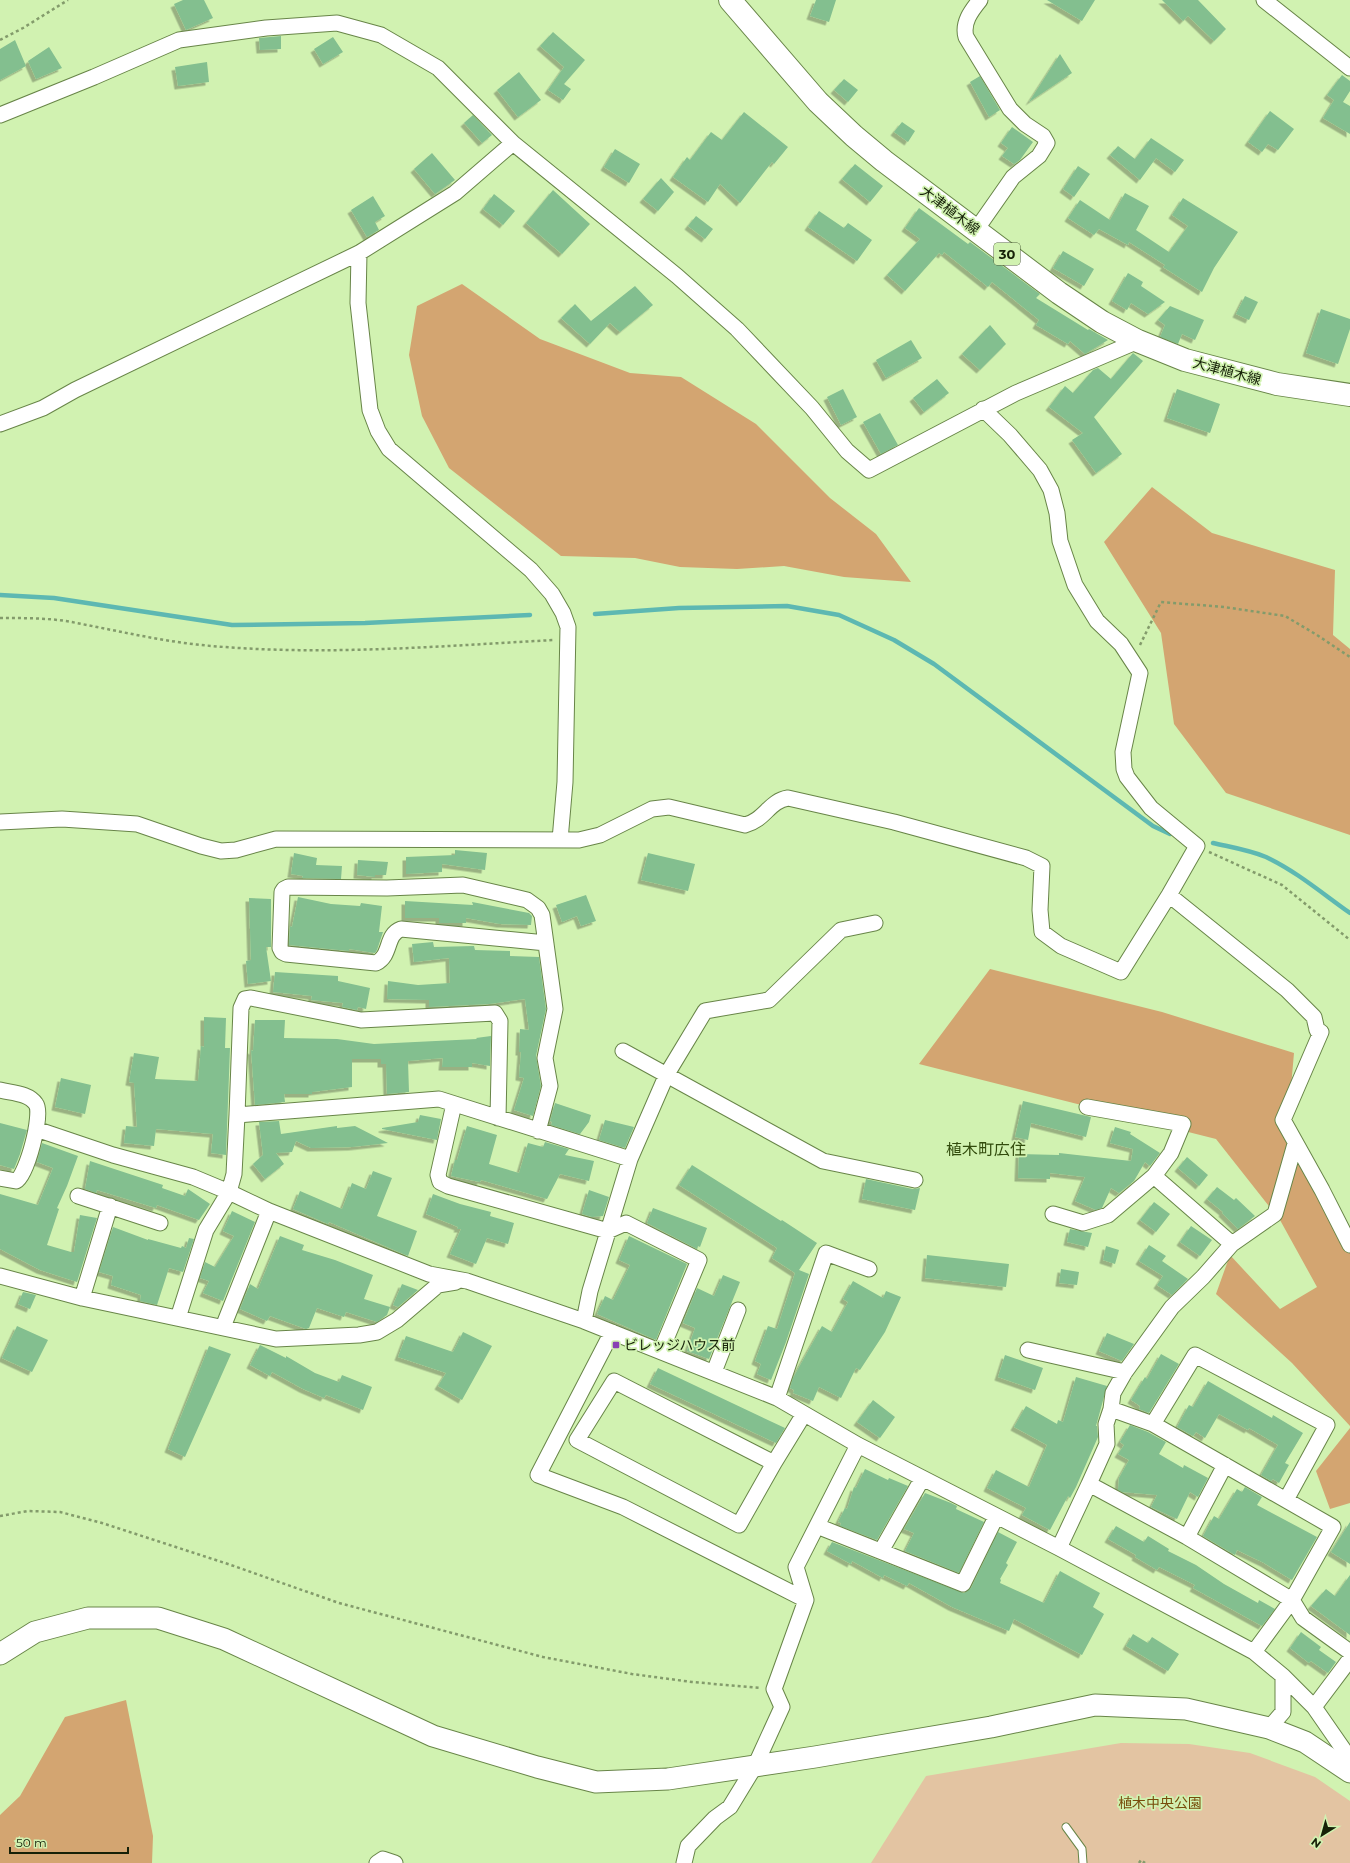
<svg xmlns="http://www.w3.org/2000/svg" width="1350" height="1863" viewBox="0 0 1350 1863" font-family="Montserrat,'Noto Sans JP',sans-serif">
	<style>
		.green { fill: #e3c4a2 }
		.forest { fill: #d3a571 }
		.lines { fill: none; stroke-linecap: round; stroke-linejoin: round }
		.stream { stroke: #5db8b2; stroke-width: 4.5 }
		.building { fill: #83bf8f; filter: url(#shadow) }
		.lane-casing { stroke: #688548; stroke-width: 9 }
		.street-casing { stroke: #688548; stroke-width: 17 }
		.secondary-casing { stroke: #688548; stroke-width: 23 }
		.primary-casing { stroke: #688548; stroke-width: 24 }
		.path { stroke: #839b6b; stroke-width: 2.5; stroke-dasharray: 3 3; stroke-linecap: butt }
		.lane { stroke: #fff; stroke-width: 7 }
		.street { stroke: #fff; stroke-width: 15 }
		.secondary { stroke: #fff; stroke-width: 21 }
		.primary { stroke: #fff; stroke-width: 22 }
		.poi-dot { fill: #8841b4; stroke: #d1f2b1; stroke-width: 1.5 }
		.labels { text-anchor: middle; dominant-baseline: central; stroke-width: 3.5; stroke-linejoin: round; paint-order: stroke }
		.shield { fill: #d1f2b1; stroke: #4e603b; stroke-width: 1 }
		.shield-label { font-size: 13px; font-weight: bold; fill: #162108 }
		.street-label { font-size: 14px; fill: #162108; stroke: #d1f2b1 }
		.poi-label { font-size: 14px; fill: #162108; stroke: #d1f2b1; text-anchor: start }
		.park-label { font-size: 14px; fill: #784c0b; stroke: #d1f2b1 }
		.quarter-label { font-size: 16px; fill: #314b0c; stroke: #d1f2b1 }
	</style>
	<defs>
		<filter id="shadow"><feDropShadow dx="-3.5" dy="3.5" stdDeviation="0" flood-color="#0004"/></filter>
	</defs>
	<rect width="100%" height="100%" fill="#d1f2b1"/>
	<path class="green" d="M1121 1743 1189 1744 1250 1753 1315 1777 1350 1801V1863H871L926 1776Z"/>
	<path class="forest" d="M462 284 540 339 630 373 681 377 756 424 830 498 876 534 911 582 844 577 784 566 737 569 680 567 635 558 561 556 449 468 422 416 409 355 417 306Z
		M1152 487 1212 533 1335 570 1333 635 1350 649V835L1226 793 1174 724 1161 633 1104 542Z
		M990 969 1162 1012 1294 1053 1288 1121 1350 1243V1426L1292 1363 1216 1294 1230 1255 1280 1309 1317 1287 1280 1220 1216 1139 919 1064Z
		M1350 1428V1503L1330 1509 1316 1471Z
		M126 1700 153 1836 152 1863H0V1815L20 1796 65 1717Z"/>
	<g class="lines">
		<path class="stream" d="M0 595 54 598 232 625 365 623 530 615
			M595 614 679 608 787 606 839 615 894 640 934 664 1153 826 1170 834
			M1213 843C1230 847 1249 850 1266 857 1296 871 1323 894 1350 913"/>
	</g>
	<path class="building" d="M183 0H204L213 18 186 30 174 4Z
		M816 0H836L829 22 810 16Z
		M1047 0H1095L1082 21Z
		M1162 0H1198L1226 29 1214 41 1188 16 1183 21Z
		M553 32 585 60 564 84 571 89 563 100 548 90 564 67 540 46Z
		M281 36V49L260 50 259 38Z
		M333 37 343 52 323 64 314 49Z
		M15 40 26 66 0 80V49Z
		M49 47 62 68 36 79 28 61Z
		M1060 54 1072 73 1029 102Z
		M207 62 209 82 178 86 175 67Z
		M519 72 541 100 518 117 497 90Z
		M1342 75 1350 81V91L1343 102 1350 106V134L1323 118 1334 100 1327 95Z
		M980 76 1000 110 989 117 970 82Z
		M844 79 858 90 848 102 834 90Z
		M1270 111 1294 129 1278 150 1268 144 1262 152 1248 142Z
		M744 112 788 147 774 164 772 162 740 203 720 184 708 202 673 177 687 157 690 160 711 132 722 140Z
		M473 115 492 135 482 143 464 123Z
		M902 122 915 131 908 142 894 132Z
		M1012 127 1033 142 1020 160 1014 164 1002 156 1008 148 1001 143Z
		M1151 138 1184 160 1175 172 1156 158 1140 180 1110 155 1118 146 1135 159Z
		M615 149 640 164 629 183 604 167Z
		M432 153 455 180 435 194 414 169Z
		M855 164 883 186 870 202 842 179Z
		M1078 166 1090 174 1074 197 1063 189Z
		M661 178 674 192 658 211 643 199Z
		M553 190 590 224 562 254 526 223Z
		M1125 193 1149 206 1136 230 1169 252 1188 226 1172 215 1183 198 1238 232 1214 268 1202 292 1163 267 1165 265 1129 242 1128 245 1099 229 1094 235 1068 218 1080 200 1110 220Z
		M494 194 515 211 503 225 483 209Z
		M373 196 385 216 375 222 379 230 367 237 351 210Z
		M919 208 968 244 970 242 1040 294 1036 298 1088 330 1089 329 1108 340 1085 354 1070 341 1068 344 1036 325 1039 320 992 282 988 287 944 252 942 255 939 253 905 291 887 275 920 239 905 228Z
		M819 211 844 228 848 223 872 240 857 261 808 227Z
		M696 216 713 229 705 239 688 226Z
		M1063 251 1094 269 1084 286 1053 268Z
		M1128 273 1143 282 1141 286 1165 302 1148 314 1131 303 1127 310 1112 301Z
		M635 286 653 305 620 332 610 323 590 344 561 318 575 304 591 321Z
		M1245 296 1258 302 1249 320 1236 314Z
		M1170 306 1204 320 1195 340 1182 334 1178 344 1160 337 1165 325 1158 320Z
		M1321 309 1350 319V329L1338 364 1306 353Z
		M990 325 1006 344 980 370 962 354Z
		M911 340 922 358 886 378 876 360Z
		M1133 353 1143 361 1094 417 1122 454 1096 473 1072 440 1083 433 1049 407 1065 386 1073 393 1093 370 1098 368 1111 379Z
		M937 379 949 393 924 412 913 398Z
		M843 389 857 417 841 425 827 397Z
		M1177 389 1220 404 1210 433 1167 418Z
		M880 413 898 445 881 454 863 422Z
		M455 850 487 853 485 870 442 864V872L406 874V857L455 855Z
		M294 853 317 858 316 865 342 866 341 879 302 878 303 876 291 874Z
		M648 853 695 864 688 891 641 880Z
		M358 860 388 862 386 875H375V877L357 875Z
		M586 895 596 921 581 926 577 916 562 922 556 905Z
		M298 897 331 904 360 906 361 903 382 906 379 932H383L377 950 375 953 349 949V951L289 945 290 926 292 927Z
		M249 898 271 899V947H266L271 981 248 984 246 961 251 960Z
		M405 901 473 905 472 902 529 913 532 916 531 925 500 924 466 918V923H439V918H405Z
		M433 942 434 947 474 946 475 950 510 951V956L539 957 546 1009 536 1056 541 1086 533 1116 514 1110 524 1078 519 1077 521 1052H519L520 1029 529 1030 525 999 489 1004 429 1007V1000L387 999 388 981 418 985 450 983 449 958 414 962 412 944Z
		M275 972 338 976V981L370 988 366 1009 358 1007 357 1010 342 1007 343 1003 311 1000 312 996 273 992Z
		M204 1017 226 1018 225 1048H230L226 1155 211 1153 213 1134 156 1129 154 1146 124 1143 126 1126 137 1127 134 1083 129 1082 134 1053 159 1057 155 1079 198 1081 201 1046 204 1047Z
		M255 1020H285L284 1038 337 1039 374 1044 477 1039 476 1038 491 1036 490 1066 472 1063V1067H442L443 1058 408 1061 409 1092 387 1094 386 1064H381V1059H352V1087L312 1092V1094H284L285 1102 255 1105 251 1050 253 1051Z
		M61 1078 91 1085 85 1114 55 1107Z
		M1023 1101 1091 1117 1086 1137 1031 1123 1028 1140 1015 1137Z
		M555 1103 591 1115 589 1122 580 1134 551 1125 552 1122 550 1121Z
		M420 1115 441 1119 437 1140 382 1129V1128L418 1122Z
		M605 1120 634 1127 625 1148 599 1140Z
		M279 1121 281 1134 337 1126V1128L355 1126 388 1143 352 1147 311 1148 296 1141 292 1152 276 1153 284 1164 265 1179 253 1164 263 1155 259 1122Z
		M0 1123 27 1130 20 1154 14 1169 0 1165Z
		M467 1126 497 1135 489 1164 519 1173 528 1143 543 1147 545 1142 569 1149 565 1155 594 1161 589 1181 560 1174 547 1199 481 1180 480 1182 451 1176 455 1160H457Z
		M1115 1127 1131 1132 1130 1134 1160 1153 1150 1166 1145 1162 1134 1181 1119 1193 1111 1188 1102 1208 1096 1210 1075 1201 1085 1177 1050 1173V1179L1018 1178 1019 1154 1059 1155V1153L1131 1161 1133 1149 1110 1143Z
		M42 1143 78 1156 67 1186 57 1208 59 1209 47 1245 71 1252H74L80 1215 97 1218 77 1282 40 1270 0 1249V1194L38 1205 53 1168 37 1162Z
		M1187 1157 1208 1175 1199 1186 1178 1168Z
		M90 1161 163 1185 162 1188 185 1196 188 1189 210 1204 199 1220 157 1205 156 1208 97 1190 96 1193 85 1189Z
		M692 1165 781 1221 782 1220 817 1243 799 1270 809 1274 786 1342 771 1380 757 1374 761 1364 755 1361 768 1326 777 1329 795 1273 772 1258 777 1248 679 1185Z
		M373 1171 392 1178 377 1216 417 1231 408 1256 329 1222 328 1224 293 1209 300 1191 342 1209 352 1183 366 1189Z
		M866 1179 913 1189 920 1188 915 1210 862 1199Z
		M1217 1187 1234 1200 1236 1198 1255 1216 1238 1229 1222 1213 1223 1212 1207 1199Z
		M589 1190 609 1197 603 1216 592 1217 582 1214Z
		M433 1194 460 1204 491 1212 490 1216 514 1223 508 1244 487 1238 476 1264 450 1254 461 1229H457L458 1227 426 1214Z
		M1154 1202 1170 1214 1156 1232 1140 1220Z
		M653 1208 707 1228 700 1247 698 1246 697 1249 647 1223Z
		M232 1211 255 1222 223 1301 203 1293 209 1281 200 1278 205 1262 215 1267 234 1236 223 1231Z
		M1191 1226 1212 1240 1200 1256 1180 1242Z
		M113 1227 148 1240V1239L181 1248 182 1246 186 1248 189 1238 194 1239 183 1272 169 1268 157 1305 140 1301 141 1295 111 1285 113 1276 99 1272Z
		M1070 1229 1092 1233 1088 1247 1067 1242Z
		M280 1236 304 1245 302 1250 335 1260 373 1275 364 1299 390 1307 387 1315 377 1322 346 1312 344 1317 317 1308 309 1328 306 1329 270 1316 267 1321 240 1309 250 1284 258 1289Z
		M629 1236 687 1264 656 1340 597 1314 605 1296 613 1300 630 1265 619 1260Z
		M1149 1245 1166 1256 1162 1261 1188 1279 1172 1295 1157 1285 1163 1276 1139 1261Z
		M1106 1246 1119 1250 1115 1264 1103 1260Z
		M927 1255 1009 1264 1006 1287 925 1278Z
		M1061 1269 1079 1272 1077 1285 1059 1283Z
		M723 1275 740 1282 709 1359 687 1351 695 1328 683 1323 697 1288 714 1296Z
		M853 1281 883 1298 886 1291 901 1297 885 1332 860 1370 856 1368 841 1398 819 1387 813 1401 793 1393 794 1390 790 1388 793 1378 822 1326 832 1332 848 1302 843 1299Z
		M402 1284 418 1290 398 1307 393 1305Z
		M23 1292 36 1295 30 1309 18 1304Z
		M17 1326 48 1340 32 1372 2 1358Z
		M463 1332 492 1346 462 1400 438 1386 446 1373 398 1357 406 1336 453 1352Z
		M1107 1333 1134 1344 1122 1361 1099 1351Z
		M260 1345 286 1358V1356L315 1373 339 1382 342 1375 372 1387 363 1410 326 1395 324 1398 303 1389 272 1372 270 1376 250 1365Z
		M209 1346 231 1354 185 1457 168 1449Z
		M1161 1354 1179 1364 1149 1413 1139 1409 1140 1406 1131 1400 1145 1377 1147 1379Z
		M1005 1355 1043 1368 1035 1390 998 1377Z
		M658 1368 770 1421 785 1428 776 1443 650 1384Z
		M1076 1377 1107 1386 1096 1426H1097L1098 1437 1076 1487 1070 1498 1068 1496 1050 1530 1022 1515 1026 1508 987 1488 996 1470 1029 1487 1047 1445 1014 1427 1026 1406 1057 1424 1058 1420 1063 1422Z
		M1208 1381 1272 1418 1273 1415 1303 1433 1285 1463 1289 1465 1279 1483 1273 1479 1271 1481 1261 1475 1278 1445 1249 1428 1248 1430 1219 1414 1205 1438 1196 1432 1193 1436 1177 1427 1189 1405 1193 1407Z
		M873 1400 895 1417 880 1438 857 1422Z
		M1130 1425 1148 1432 1166 1442 1159 1454 1183 1468 1184 1465 1208 1478 1198 1497 1190 1492 1177 1519 1151 1507 1157 1495 1122 1492 1118 1490 1119 1478 1129 1460 1118 1454 1124 1445 1120 1442Z
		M865 1469 888 1480 889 1478 908 1486 877 1540 840 1526 841 1523 838 1522 845 1508 847 1509 854 1487 856 1488Z
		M1245 1487 1262 1497 1257 1505 1317 1537 1292 1580 1264 1563 1237 1550 1235 1555 1203 1536 1214 1516 1219 1519 1237 1489 1242 1492Z
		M925 1493 951 1503 957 1506 956 1509 984 1522 959 1573 905 1551 914 1533 904 1529Z
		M1350 1522V1564L1331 1552Z
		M1116 1526 1144 1542 1148 1536 1169 1549 1168 1551 1196 1565 1224 1584 1258 1603 1259 1600 1275 1609 1262 1626 1193 1588 1195 1585 1159 1567 1157 1570 1135 1557 1136 1555 1108 1539Z
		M998 1532 1017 1542 1006 1563 1008 1565 1000 1579 1001 1580 1000 1583 1044 1603 1060 1571 1100 1593 1093 1607 1104 1614 1082 1655 1014 1619 1009 1631 952 1607 909 1583 907 1586 884 1575 883 1578 852 1561 851 1564 827 1551 832 1542 964 1593 971 1588Z
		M1350 1575V1635L1311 1606 1326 1589 1335 1596Z
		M1301 1632 1321 1647 1319 1650 1336 1662 1328 1673 1311 1661 1309 1663 1290 1648Z
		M1133 1634 1148 1643 1152 1637 1179 1654 1168 1671 1126 1646Z"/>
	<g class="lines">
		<g class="lane-casing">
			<path id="lane" d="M1066 1827 1082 1849 1083 1863"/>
		</g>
		<g class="street-casing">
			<path id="street" d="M1264 0 1350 68
				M0 115 94 77 179 40 266 28 337 23 381 35 438 68 513 143 677 276 737 329 812 408 847 451 869 470 1016 393 1138 341
				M976 230 1013 177 1039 156 1047 143 1043 136 1025 124 1010 109 966 37C962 23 971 11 980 0
				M359 253 358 303 370 410 378 431 389 449 531 570 552 594 563 613 568 627 565 782 560 840
				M0 424 43 408 75 390 359 253 455 193 513 143
				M0 822 62 819 137 824 201 846 221 851 236 850 276 839 579 840 600 835 652 809 669 807 745 825C765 820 769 801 788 798L894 822 1026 858 1042 866 1040 910 1042 932 1061 946 1121 972 1169 895 1197 846 1151 808 1127 777 1124 769 1123 752 1140 673 1121 644 1097 621 1075 585 1060 541 1057 513 1051 490 1040 470 1010 435 983 409
				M1169 895 1287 990 1314 1017 1317 1030 1321 1032 1283 1120 1322 1190 1350 1245
				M623 1051 823 1161 915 1180
				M0 1090C12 1093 29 1093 36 1104 43 1114 27 1175 16 1181L0 1178
				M454 1104 438 1175 440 1182 448 1186 608 1231 626 1223 699 1260 661 1351
				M1087 1107 1183 1124 1171 1153 1154 1176 1232 1244
				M237 1115 241 1008 245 999 251 998 361 1020 495 1013 500 1021 498 1118
				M36 1129 113 1155 193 1177 229 1192 269 1211 429 1274 467 1281 584 1321 777 1398 858 1445 1059 1548 1254 1652 1283 1676 1314 1707 1350 1759
				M538 1131 550 1086 545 1058 555 1009 542 915 538 908 527 900 463 885 387 888 288 887 284 889 282 892 280 948 282 952 286 954 376 963C392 955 385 935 401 929L546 943
				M630 1159 667 1074 705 1011 769 1000 841 930 875 923
				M78 1196 160 1223
				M1053 1214 1083 1223 1108 1215 1154 1176
				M0 1276 82 1298 276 1339 359 1335 377 1332 397 1320 438 1285 456 1282
				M82 1298 110 1206
				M178 1318 206 1230 229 1192 234 1174 237 1115 439 1099 630 1159 590 1291 584 1321
				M223 1327 269 1211
				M612 1332 538 1475 623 1507 806 1600
				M1028 1350 1125 1372
				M714 1372 738 1310
				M777 1398 826 1253 869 1269
				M1111 1409 1106 1424 1107 1444 1089 1484 1187 1537 1292 1600 1303 1618 1350 1652
				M1153 1424 1195 1355 1327 1425 1286 1500
				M774 1463 739 1525 577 1440 614 1381 774 1463 804 1414
				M817 1526 963 1584 996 1517
				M1187 1537 1225 1465
				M1059 1548 1089 1484
				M881 1551 922 1479
				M1254 1652 1292 1600 1333 1527 1153 1424 1111 1409 1113 1393 1125 1372 1172 1307 1203 1277 1232 1244 1275 1214 1295 1144
				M1314 1707 1350 1659
				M1269 1728 1283 1712V1676
				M377 1863 383 1859 395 1863
				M684 1863 688 1846 715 1818 730 1807 755 1766 782 1707 774 1689 806 1600 796 1567 858 1445"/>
		</g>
		<g class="secondary-casing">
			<path id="secondary" d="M0 1654 35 1632 88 1618H158L224 1639 433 1736 537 1767 596 1782 668 1779 815 1757 991 1727 1095 1705 1186 1709 1269 1728 1305 1742 1350 1772"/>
		</g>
		<g class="primary-casing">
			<path id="primary" d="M730 0 818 102 854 136 884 161 1059 293 1102 322 1138 341 1185 360 1277 384 1350 395"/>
		</g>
		<path class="path" d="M0 40 23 28 68 0
			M0 618C22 618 45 618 66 621 115 630 163 642 212 646 326 656 441 646 554 640
			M1140 645 1161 602 1224 607 1285 616 1317 635 1350 657
			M1209 852 1282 885 1350 940
			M0 1516 28 1511 60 1512 102 1523 228 1564 339 1603 543 1657 632 1674 692 1682 761 1688
			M1139 1863 1141 1860 1145 1863"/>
		<use href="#lane" class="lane"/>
		<use href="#street" class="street"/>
		<use href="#secondary" class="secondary"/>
		<use href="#primary" class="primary"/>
	</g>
	<rect class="poi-dot" x="612" y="1341" width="8" height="8" rx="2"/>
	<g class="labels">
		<rect class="shield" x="994" y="243" width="26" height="22" rx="3"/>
		<g class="shield-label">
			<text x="1007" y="254">30</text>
		</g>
		<g class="street-label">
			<text transform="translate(950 210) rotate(37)">大津植木線</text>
			<text transform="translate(1227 371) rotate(15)">大津植木線</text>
		</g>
		<g class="poi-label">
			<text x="624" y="1345">ビレッジハウス前</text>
		</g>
		<g class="park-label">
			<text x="1160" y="1803">植木中央公園</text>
		</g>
		<g class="quarter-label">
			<text x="986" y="1149">植木町広住</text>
		</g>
	</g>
	<g transform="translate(1322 1835) rotate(217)" stroke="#d1f2b1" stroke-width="3" paint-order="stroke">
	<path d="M0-3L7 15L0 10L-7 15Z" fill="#162108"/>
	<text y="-6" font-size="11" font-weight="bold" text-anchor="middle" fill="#162108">N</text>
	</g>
	<path d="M10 1847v6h118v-6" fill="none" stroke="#162108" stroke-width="2"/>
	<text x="16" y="1847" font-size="12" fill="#162108" stroke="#d1f2b1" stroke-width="3" paint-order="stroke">50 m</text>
</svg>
